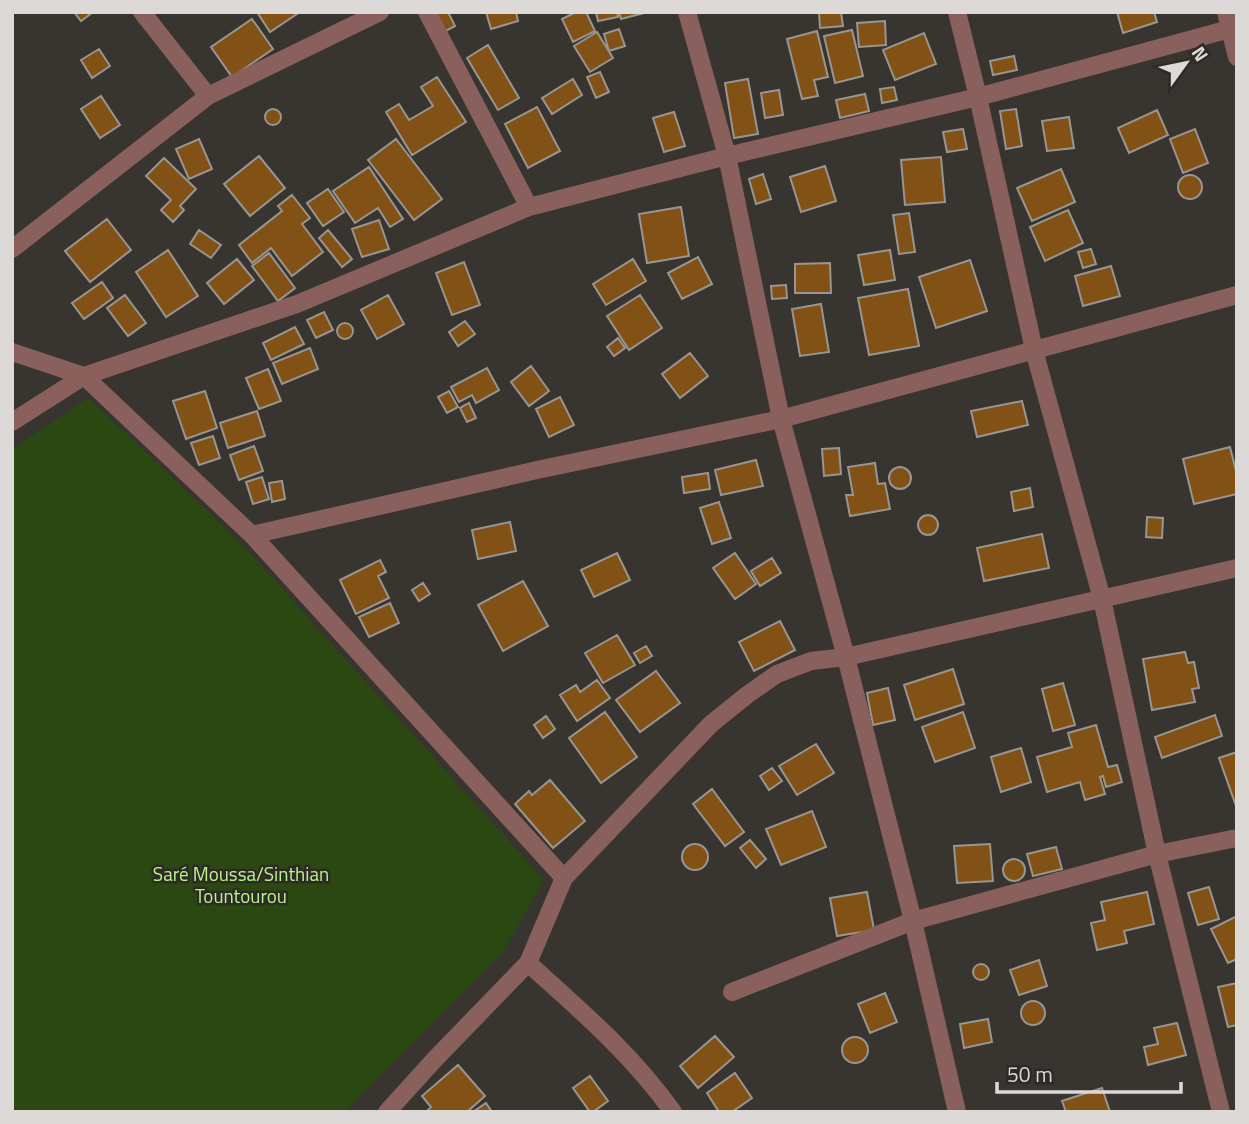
<svg xmlns="http://www.w3.org/2000/svg" width="1249" height="1124" viewBox="0 0 1249 1124" font-family="'Titillium Web',sans-serif">
	<style>
		.green { fill: #2b4812 }
		.building { fill: #815115; stroke: #999590; stroke-width: 2 }
		.lines { fill: none; stroke-linecap: round; stroke-linejoin: round }
		.minor { stroke: #89605b; stroke-width: 18 }
		.labels { text-anchor: middle; dominant-baseline: central; stroke-width: 5; stroke-linejoin: round; paint-order: stroke }
		.park-label { font-size: 19px; fill: #b7f58b; stroke: #2e2a26 }
	</style>
	<rect width="100%" height="100%" fill="#383430"/>
	<path class="green" d="M88 398 240 542 544 880 503 952 345 1112H12V449Z"/>
	<path class="building" d="M74 12H93L81 21Z
		M257 12H296L297 14 270 32Z
		M434 12H448L455 26 444 32Z
		M486 12H516L518 21 491 29Z
		M576 12H586L595 31 573 42 562 19Z
		M596 12H617L618 17 598 21Z
		M619 12H648L621 19Z
		M819 12H841L843 26 820 28Z
		M1117 12H1154L1157 22 1123 33Z
		M252 19 273 49 232 77 211 47Z
		M885 21 886 45 859 47 857 23Z
		M619 29 625 46 609 51 604 34Z
		M852 30 863 76 835 83 824 36Z
		M817 31 828 77 814 80 818 96 802 99 787 39Z
		M597 32 613 58 590 72 574 46Z
		M924 33 936 64 895 80 883 50Z
		M488 45 519 98 498 110 467 58Z
		M99 49 110 66 92 78 81 60Z
		M1014 56 1017 70 993 75 990 61Z
		M600 72 609 92 596 98 587 77Z
		M437 77 466 122 412 155 386 112 399 104 409 120 433 106 421 87Z
		M573 79 582 95 552 114 542 98Z
		M748 79 758 134 734 138 725 83Z
		M894 87 897 100 882 103 880 89Z
		M779 90 783 115 765 118 761 93Z
		M865 94 869 111 840 118 836 100Z
		M101 96 120 125 100 138 81 109Z
		M537 107 560 151 528 168 505 124Z
		M265 117a8 8 0 1 1 16 0a8 8 0 1 1-16 0Z
		M1016 109 1022 146 1006 149 1000 111Z
		M1157 110 1168 135 1129 153 1118 128Z
		M674 112 685 146 664 152 653 118Z
		M1069 117 1074 148 1047 151 1042 121Z
		M963 129 967 149 947 152 943 132Z
		M1195 129 1208 163 1183 173 1170 139Z
		M199 139 212 169 189 179 176 149Z
		M396 139 442 199 414 220 368 160Z
		M259 156 285 188 250 216 224 184Z
		M941 157 945 202 905 205 901 160Z
		M164 158 196 189 180 206 184 210 173 222 161 210 171 200 146 176Z
		M825 166 836 201 801 212 790 177Z
		M369 167 403 219 390 227 378 208 355 223 333 191Z
		M1061 169 1075 202 1032 221 1017 188Z
		M763 174 771 199 756 204 749 179Z
		M1178 187a12 12 0 1 1 24 0a12 12 0 1 1-24 0Z
		M328 189 344 212 323 226 307 203Z
		M292 195 310 218 302 224 323 252 292 276 271 248 252 263 239 245 282 211 278 206Z
		M681 207 689 256 647 263 639 214Z
		M1068 210 1083 243 1045 261 1030 227Z
		M909 213 915 252 899 254 893 215Z
		M107 219 131 250 90 282 65 251Z
		M379 220 389 249 362 257 352 229Z
		M199 230 221 245 211 258 190 244Z
		M328 230 352 259 342 267 319 238Z
		M1091 249 1096 264 1083 268 1078 252Z
		M168 250 198 296 166 317 136 272Z
		M890 250 895 280 864 285 858 255Z
		M269 253 295 288 278 301 252 266Z
		M698 257 712 284 682 299 668 273Z
		M237 259 254 280 224 304 207 283Z
		M633 259 646 281 606 305 593 284Z
		M970 260 987 311 936 328 919 277Z
		M464 262 480 305 452 315 436 273Z
		M830 263 831 293H795V264Z
		M1111 266 1120 296 1083 306 1075 276Z
		M102 282 113 298 84 319 72 303Z
		M786 285 787 298 772 299 771 286Z
		M908 289 919 346 869 355 858 298Z
		M125 295 146 323 128 336 107 308Z
		M388 295 404 324 377 339 361 310Z
		M640 295 662 328 629 350 607 316Z
		M821 304 829 352 800 356 792 309Z
		M324 312 333 330 316 338 307 320Z
		M465 321 475 334 458 346 449 332Z
		M337 331a8 8 0 1 1 16 0a8 8 0 1 1-16 0Z
		M295 327 304 344 271 360 263 343Z
		M618 338 625 348 614 356 607 347Z
		M310 348 318 369 282 384 273 363Z
		M690 353 708 376 680 398 662 374Z
		M531 366 549 391 529 406 511 382Z
		M487 368 499 390 476 403 472 395 459 402 451 387Z
		M268 369 281 401 259 409 246 378Z
		M205 391 217 428 186 439 173 401Z
		M449 391 458 407 447 413 438 397Z
		M560 397 574 425 549 437 536 409Z
		M1022 401 1028 425 977 437 971 411Z
		M469 403 476 418 467 422 460 408Z
		M257 411 265 436 228 448 220 423Z
		M213 436 220 458 199 465 191 443Z
		M254 446 263 471 239 480 230 455Z
		M1230 447 1237 475V494L1194 504 1183 459Z
		M839 448 841 474 824 476 822 449Z
		M756 460 763 486 721 495 715 470Z
		M875 463 878 484 885 483 890 509 850 516 846 495H853L848 467Z
		M889 478a11 11 0 1 1 22 0a11 11 0 1 1-22 0Z
		M708 473 710 489 684 493 682 477Z
		M262 477 269 499 253 504 246 482Z
		M282 481 285 499 272 502 269 483Z
		M1030 488 1033 507 1014 511 1011 492Z
		M719 502 731 538 712 544 700 508Z
		M918 525a10 10 0 1 1 20 0a10 10 0 1 1-20 0Z
		M1147 517 1163 518 1162 538 1146 537Z
		M510 522 516 551 478 559 472 530Z
		M1042 534 1049 568 984 581 977 548Z
		M617 553 630 580 594 597 581 570Z
		M735 553 756 584 735 599 713 568Z
		M772 558 781 573 760 586 751 571Z
		M380 560 386 572 378 576 389 598 356 614 340 580Z
		M523 581 548 626 503 651 478 605Z
		M423 583 430 594 419 601 412 590Z
		M390 603 399 623 369 637 359 617Z
		M780 621 795 650 754 671 739 642Z
		M617 635 635 665 603 683 585 653Z
		M646 646 652 656 640 663 634 653Z
		M1185 652 1188 663 1194 662 1199 688 1192 689 1195 702 1152 710 1143 659Z
		M953 669 964 704 915 720 904 685Z
		M656 671 680 703 640 732 616 700Z
		M597 680 610 698 577 721 560 695 576 685 580 692Z
		M1063 683 1075 725 1053 731 1042 689Z
		M888 688 895 720 873 725 867 693Z
		M605 712 637 757 601 783 569 738Z
		M963 712 975 748 935 762 922 727Z
		M1215 715 1222 736 1162 758 1155 737Z
		M546 716 555 729 543 738 534 725Z
		M1096 725 1108 767 1117 765 1122 782 1106 787 1103 776 1100 777 1105 794 1085 800 1080 782 1047 792 1037 757 1072 747 1068 733Z
		M816 744 834 773 797 795 779 766Z
		M1021 748 1031 782 1001 792 991 757Z
		M1237 752V806H1236L1219 758Z
		M772 768 782 781 769 790 760 776Z
		M550 780 585 821 553 848 515 804 529 791 532 795Z
		M712 789 744 832 725 846 693 804Z
		M812 811 826 847 781 865 766 829Z
		M750 840 766 859 756 868 740 848Z
		M990 844 993 881 957 883 954 846Z
		M682 857a13 13 0 1 1 26 0a13 13 0 1 1-26 0Z
		M1056 847 1062 869 1033 876 1027 854Z
		M1003 870a11 11 0 1 1 22 0a11 11 0 1 1-22 0Z
		M1209 887 1219 919 1198 925 1188 893Z
		M867 892 874 930 837 936 830 898Z
		M1147 892 1154 924 1124 931 1127 943 1097 950 1091 923 1105 920 1101 902Z
		M1237 916V959L1228 963 1211 929Z
		M1039 960 1047 986 1019 995 1010 970Z
		M973 972a8 8 0 1 1 16 0a8 8 0 1 1-16 0Z
		M1237 983V1025L1228 1027 1218 987Z
		M885 993 897 1022 870 1033 858 1004Z
		M1021 1013a12 12 0 1 1 24 0a12 12 0 1 1-24 0Z
		M988 1019 992 1042 964 1048 960 1024Z
		M1177 1023 1186 1055 1148 1065 1144 1047 1158 1044 1154 1028Z
		M715 1036 734 1057 698 1088 680 1066Z
		M842 1050a13 13 0 1 1 26 0a13 13 0 1 1-26 0Z
		M458 1065 485 1096 467 1112H426L431 1107 422 1096Z
		M735 1073 752 1098 732 1112H719L707 1093Z
		M590 1076 608 1101 593 1112H590L573 1088Z
		M1102 1088 1110 1112H1066L1062 1101Z
		M486 1103 492 1112H473Z"/>
	<g class="lines">
		<path class="minor" d="M142 12 208 96
			M427 12 529 207
			M687 12 727 156 781 419 846 657 913 921 957 1112
			M957 12 978 97 1034 350 1102 599 1157 854 1221 1112
			M1226 12 1237 57
			M12 249 208 96 380 12
			M12 352 84 376 297 304 529 207 727 156 978 97 1237 27
			M12 422 84 376 252 535 537 470 781 419 1237 295
			M252 535 564 878
			M528 963C581 1011 631 1053 673 1112
			M732 992 913 921 1157 854 1237 838
			M387 1112 435 1059 528 963 564 878 711 724 747 695 777 674 811 661 846 657 1237 568"/>
	</g>
	<g class="labels">
		<g class="park-label">
			<text x="241" y="873">Saré Moussa/Sinthian<tspan x="241" dy="22">Tountourou</tspan></text>
		</g>
	</g>
	<rect width="1249" height="1124" fill="none" stroke="#dcd9d7" stroke-width="28"/>
	<g transform="translate(1186 63) rotate(57)" stroke="#2e2a26" stroke-width="5" paint-order="stroke">
	<path d="M0-5L12 26L0 18L-12 26Z" fill="#dcd9d7"/>
	<text y="-10" font-size="19" font-weight="bold" text-anchor="middle" fill="#dcd9d7">N</text>
	</g>
	<path d="M997 1082v10h184v-10" fill="none" stroke="#dcd9d7" stroke-width="3.5"/>
	<text x="1007" y="1082" font-size="21" fill="#dcd9d7" stroke="#2e2a26" stroke-width="5" paint-order="stroke">50 m</text>
</svg>
